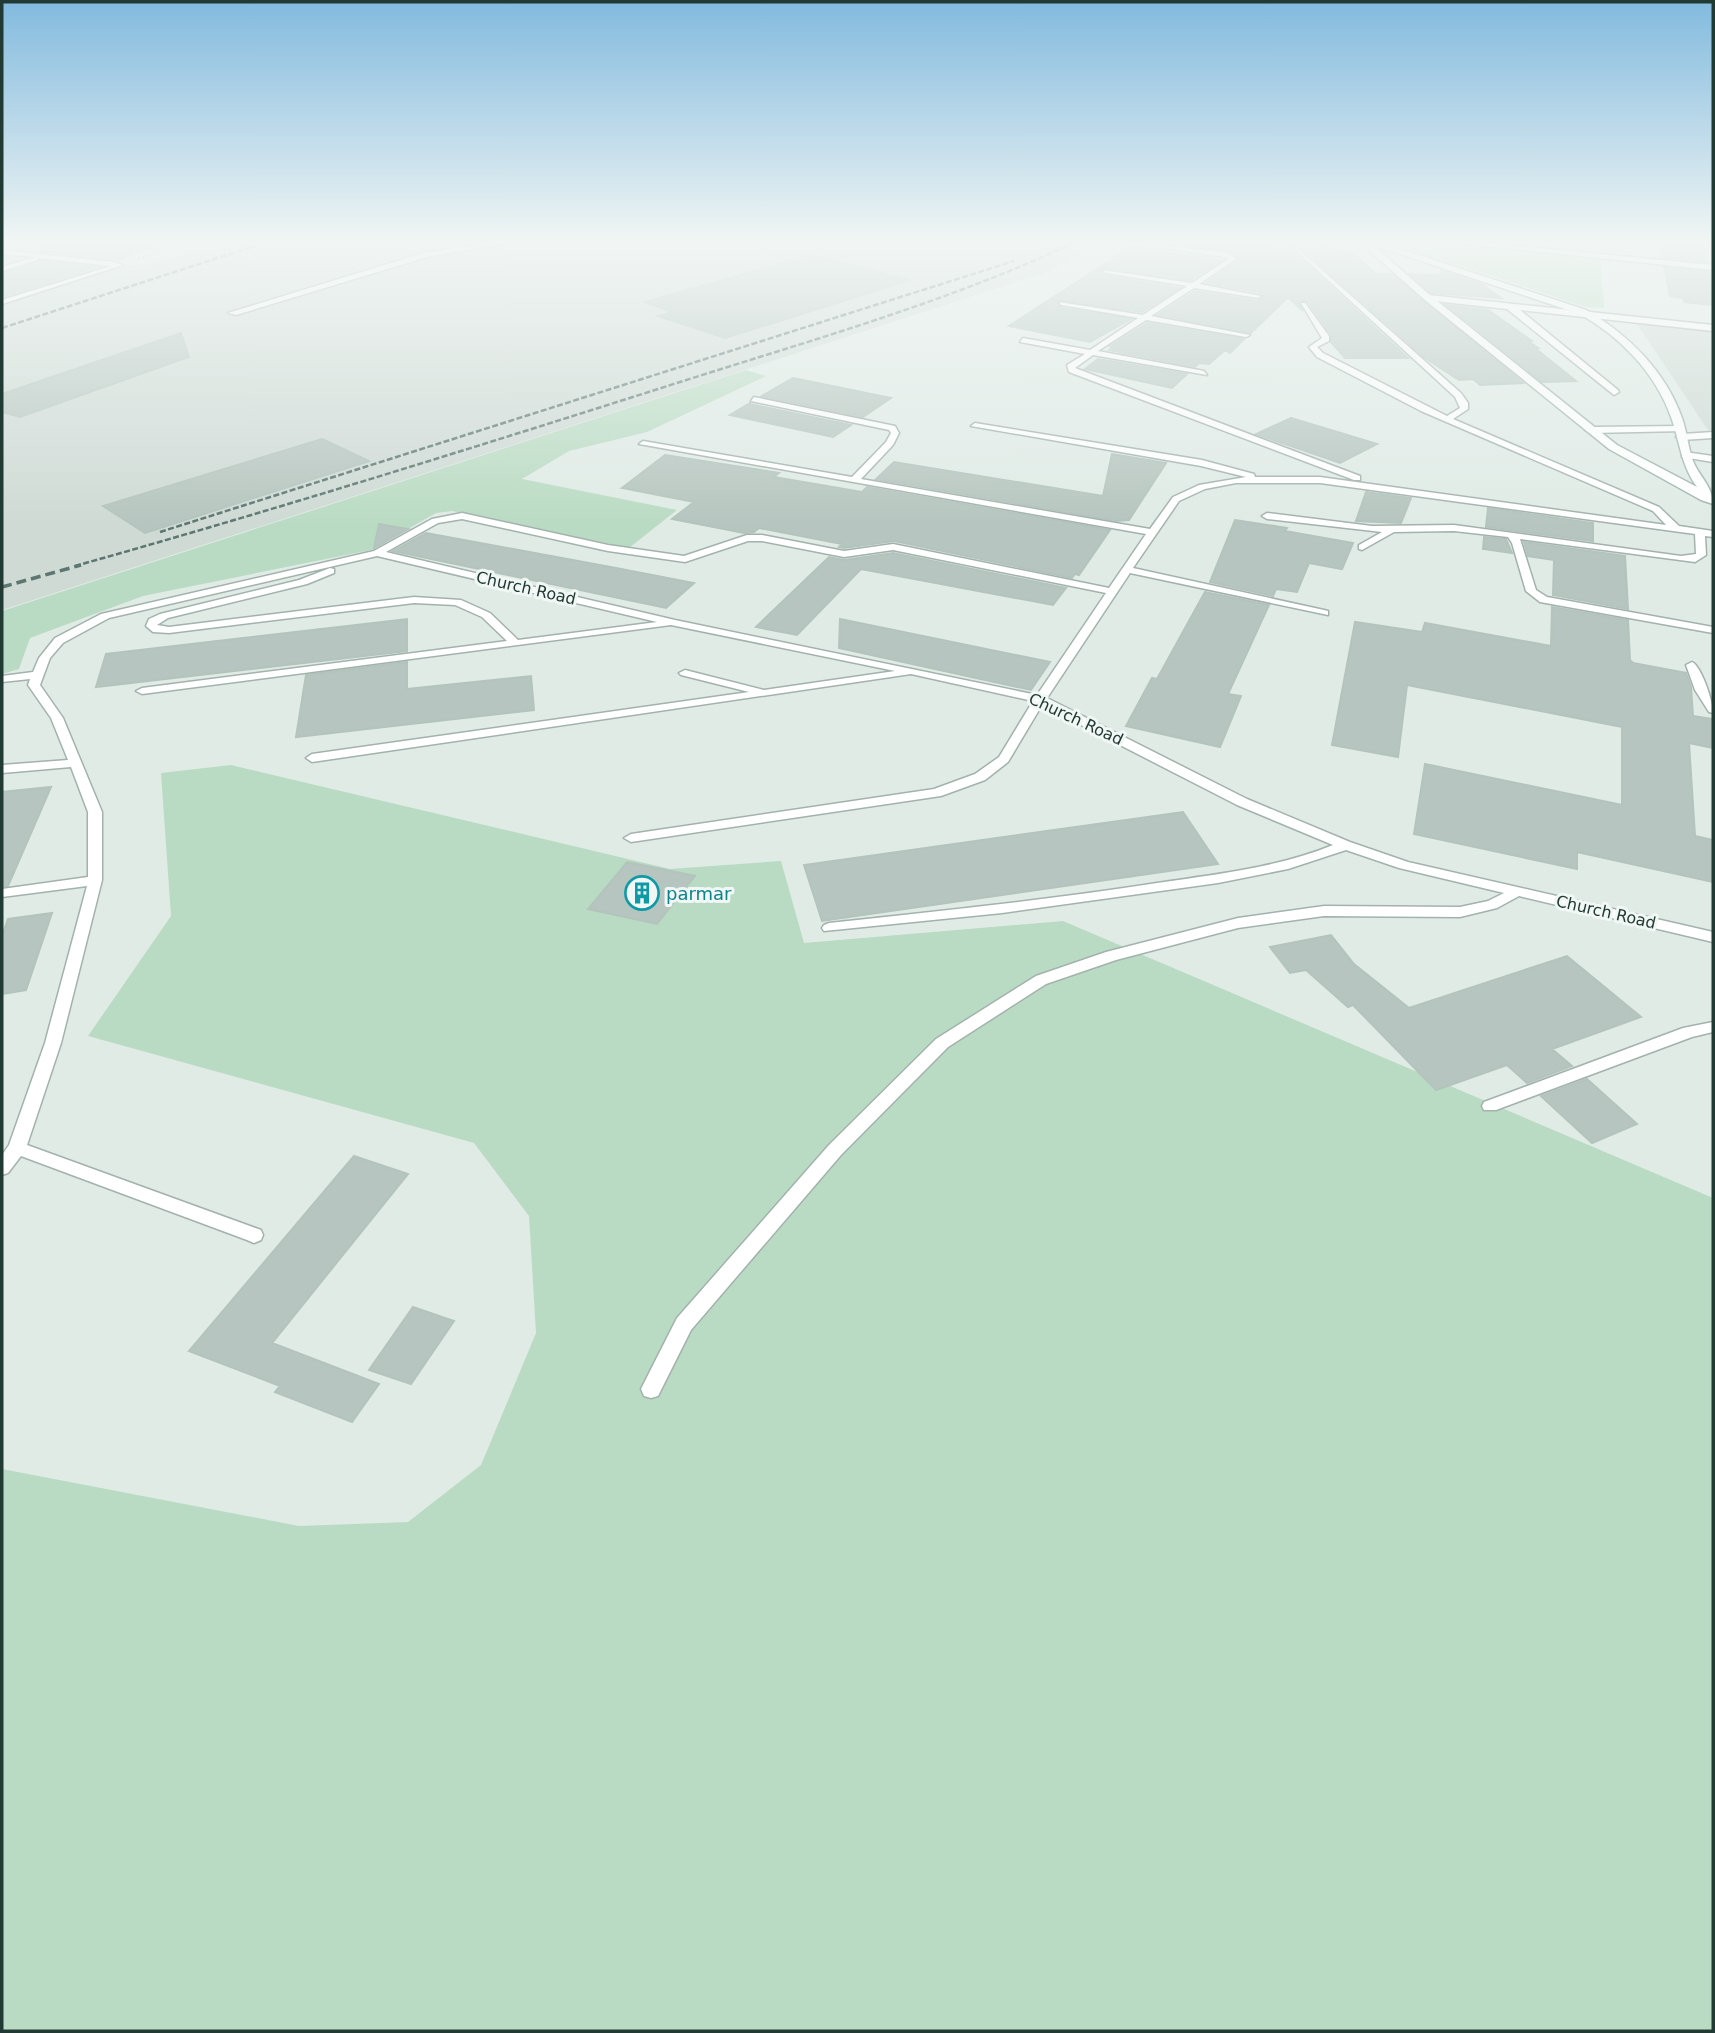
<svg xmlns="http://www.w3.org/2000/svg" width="1715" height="2033" viewBox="0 0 1715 2033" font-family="'DejaVu Sans',sans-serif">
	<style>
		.built { fill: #cfdad5 }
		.green { fill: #badbc3 }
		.building { fill: #b6c5bf; stroke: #b3c4bd; stroke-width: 2 }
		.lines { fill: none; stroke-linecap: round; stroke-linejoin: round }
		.lane-casing { stroke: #a3b2ad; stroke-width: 3 }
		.street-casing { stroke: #a3b2ad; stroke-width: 3 }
		.secondary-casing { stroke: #a0b6ae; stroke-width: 3 }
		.path { stroke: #82ada0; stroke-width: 2; stroke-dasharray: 2 2.5; stroke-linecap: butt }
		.lane { fill: #fff; fill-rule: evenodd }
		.street { fill: #fff; fill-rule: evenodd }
		.secondary { fill: #fff; fill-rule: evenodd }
		.rail-far1 { stroke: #5c7670; stroke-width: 2.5; stroke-dasharray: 6 2.5; stroke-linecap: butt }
		.rail { stroke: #5c7670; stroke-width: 3.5; stroke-dasharray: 10 5; stroke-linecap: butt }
		.labels { text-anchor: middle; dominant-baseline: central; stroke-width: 6; stroke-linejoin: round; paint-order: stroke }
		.far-street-label { font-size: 16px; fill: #223a34; stroke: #f1f7f4 }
		.culture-label { font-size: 18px; fill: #0d838f; stroke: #f1f7f4; text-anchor: start }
	</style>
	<rect width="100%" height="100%" fill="#e0ebe6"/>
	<path class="built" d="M228 240H1107L1050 271 2 610V250L139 266 75 287Z
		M1635 321 1713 330V430H1708Z"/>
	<path class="green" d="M1382 240H1425L1600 259 1604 308 1586 307Z
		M746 370 766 376 647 432 569 451 522 479 677 510 629 548 452 511 436 513 371 550 143 596 30 638 19 669 2 674V611Z
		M231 765 670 869 781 861 804 943 1063 921 1713 1198V2031H2V1469L299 1526 408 1522 481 1465 536 1333 529 1216 474 1143 88 1036 171 916 161 773Z"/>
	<path class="building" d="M42 240H157L158 245 117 260 41 252Z
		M1179 240H1249L1238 241 1240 246 1292 244 1290 249 1408 358H1345L1331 342V334L1307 301 1298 303 1303 311 1288 297 1251 333 1158 315 1195 291 1258 301 1264 297 1262 293 1206 283 1237 261 1238 257 1229 250 1174 244Z
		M1658 240 1703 244 1708 262 1662 257Z
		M1293 244H1323L1333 251H1350L1376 274H1392L1523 383 1480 385 1473 379 1459 380 1425 358 1298 245Z
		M1131 247 1223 260 1191 280 1101 268 1105 276 1180 288 1142 312 1057 300 1061 308 1131 319 1090 342 1009 326Z
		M812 255 910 280 725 338 658 316 673 312 645 302Z
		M41 261 96 267 2 297V273L41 264Z
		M1664 267 1711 272 1713 305 1684 302 1683 298 1670 296Z
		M1441 270 1483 285 1501 298 1431 293 1410 274 1441 275Z
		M1446 305 1488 310 1532 341 1530 342 1538 348H1535L1576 381 1542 382Z
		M1147 323 1244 339 1230 353 1225 350 1209 364 1199 363 1195 367 1109 350 1114 346H1111Z
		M181 333 189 357 20 417 2 412V394Z
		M1098 359 1187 374 1172 388 1085 369Z
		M793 378 891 398 863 417 762 396Z
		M750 403V404L851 425 833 437 730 415Z
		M1291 418 1377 444 1340 463 1256 434Z
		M322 439 369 461 145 533 103 506Z
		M1112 454 1166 463 1129 520 1116 521 876 479 894 462 1103 496Z
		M665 455 779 473 774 477 862 492 867 487 1110 530 1079 575 1075 574 1072 578 894 541 844 548 839 547 842 544 759 528 754 532 744 533 672 519 694 502 622 488Z
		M1366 492 1411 498 1401 523 1356 521Z
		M1488 508 1593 523V541L1486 527Z
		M1235 520 1287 528 1285 531 1353 543 1342 569 1309 563 1297 592 1276 589 1273 596 1210 582Z
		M379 524 408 529 374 548Z
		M426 533 616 568 694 583 666 608 393 551Z
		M1484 537 1506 539 1512 553 1483 549Z
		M1524 542 1625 556 1628 609 1553 595 1554 560 1528 556Z
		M893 553 1066 588 1053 605 861 569 797 635 756 627 829 557 844 560Z
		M1205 592 1269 605 1228 694 1241 696 1220 747 1126 726 1152 678 1157 679Z
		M1552 607 1628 620 1630 660 1633 663 1686 673 1691 687 1693 716 1713 719V748L1689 743 1695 836 1713 840V882L1577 852V869L1414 834 1425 764 1622 805V727L1407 685 1398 757 1332 745 1355 622 1422 632 1425 623 1551 646Z
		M407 619V651L96 687 106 654Z
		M840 619 1050 662 1031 690 839 648Z
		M407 662V689L531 676 534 710 296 737 306 675Z
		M51 787 8 886H2V792Z
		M1183 812 1218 864 822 921 804 865Z
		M627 862 695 876 657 924 588 909Z
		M52 913 26 990 2 994V936L8 919Z
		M1331 935 1354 964 1409 1008 1567 956 1641 1017 1552 1049 1572 1066 1527 1083 1507 1065 1436 1090 1353 1005 1348 1007 1306 970 1290 973 1270 947Z
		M1587 1079 1637 1124 1592 1143 1541 1096Z
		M354 1156 408 1174 272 1343 379 1384 352 1422 275 1392 280 1386 189 1351Z
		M413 1307 454 1321 411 1384 369 1370Z"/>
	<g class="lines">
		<g class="lane-casing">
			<path id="lane" d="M1295 240H1366L1240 243Z
				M1155 244 1229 253 1236 259 1199 284 1261 296 1258 298 1194 288 1151 316 1250 335 1246 337 1146 320 1098 351 1204 371 1207 375 1093 355 1075 368 1360 476V480H1354L1069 372 1067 365 1085 354 1020 342 1023 338 1090 350 1138 318 1061 305 1059 302 1143 315 1187 286 1105 273 1103 270 1192 283 1230 258 1157 247Z
				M1292 247H1296L1461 393 1468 403V409L1453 419 1659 507 1679 526 1713 531V537L1705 536 1706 555 1695 562 1520 539 1536 590 1547 597 1713 627V633L1540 602 1526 591 1512 543 1508 537 1454 531 1394 532 1362 550 1359 549V545L1382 532 1267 519 1262 516 1267 513 1372 526 1454 525 1681 556 1696 554 1695 534 1320 483H1236L1205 489 1179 501 1133 568 1324 610 1328 611V615L1130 573 1047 698 1247 799 1350 842 1408 862 1713 932V942L1519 896 1497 908 1460 917 1324 916 1238 928 1116 960 1046 984 948 1047 841 1155 691 1330 658 1396 651 1398 644 1396 641 1389 677 1318 829 1145 936 1039 1036 976 1106 952 1238 918 1324 906 1460 907 1488 901 1504 893 1399 868 1346 850 1288 869 1218 883 1002 913 824 931 822 928 824 925 829 923C938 911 1048 900 1157 883 1216 874 1277 868 1333 845L1237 805 1042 705 1008 762 985 780 941 796 631 842 624 838 631 834 934 789 975 774 999 757 1033 701 911 674 312 762 306 758 312 754 749 692 681 675 679 673 685 670 764 690 895 671 671 625 142 694 136 691 142 688 507 641 482 617 455 605 414 603 169 633 153 632 146 626 149 619 160 614 299 580 330 568 334 569V573L307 584 168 618 157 625 169 627 414 597 461 600 490 613 518 640 657 622 377 556 109 618 63 643 50 658 40 685 63 718 102 812V880L61 1043 27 1145 261 1230 263 1235 261 1240 254 1243 247 1240 21 1156 8 1173 2 1175V1155L9 1145 45 1043 87 886 2 897V889L88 877V812L71 767 2 773V765L68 760 51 718 28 685 30 679 2 682V676L33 672 39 658 55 638 101 614 374 551 432 519 462 513 608 545 684 556 747 535H762L844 551 893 544 1109 588 1146 534 639 444 643 441 852 477 886 442 891 433 889 430 751 401 754 397 895 426 899 433 893 445 861 479 1150 529 1173 497 1199 485 1246 477 1201 466 971 426 975 423 1202 460 1254 474 1255 477H1320L1666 525 1653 511 1421 411 1317 357 1309 347 1322 338 1301 303H1305L1329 336V341L1317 347 1323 353 1447 416 1460 408 1455 397ZM462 519 608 551 685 562 748 541H762L844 557 893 550 1106 593 1037 695 675 620 386 552 438 523Z
				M2 250 114 262 123 265 2 304V300L111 266 38 258V260L2 271V267L35 257 2 254Z
				M1685 452 1713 456V462L1682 457V453Z
				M1692 662C1701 666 1713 701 1713 713L1709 712 1695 690 1686 665Z
				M1713 1022V1032L1692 1037 1496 1110H1484L1482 1106 1484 1102 1683 1028Z"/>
		</g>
		<g class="street-casing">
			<path id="street" d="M506 240H524L427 257 236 315 228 313 423 253Z
				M1429 240H1456L1713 265V270Z
				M1428 295 1713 325V331L1520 310 1618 390 1619 392 1614 395 1507 309 1425 300 1424 298Z
				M1679 426 1685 429 1683 431 1591 433 1585 430 1591 427Z
				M1713 432V438L1682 440 1676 437 1682 434Z"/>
		</g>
		<g class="secondary-casing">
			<path id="secondary" d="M1362 240H1374L1586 310C1628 334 1666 372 1682 418 1687 432 1688 447 1693 461 1699 476 1713 487 1713 504L1701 500 1609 449 1425 300 1365 247 1367 243ZM1373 245 1580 314C1620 337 1655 372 1671 417 1680 442 1681 465 1697 487L1617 445 1431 296Z"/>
		</g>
		<path class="path" d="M138 259 197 240"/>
		<use href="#lane" class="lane"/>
		<use href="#street" class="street"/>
		<use href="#secondary" class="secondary"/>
		<path class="rail-far1" d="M2 328 273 240
			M160 532 1014 261
			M75 566C278 509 479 446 680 382 815 339 951 301 1080 240"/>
		<path class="rail" d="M2 587 81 565"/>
	</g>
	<linearGradient id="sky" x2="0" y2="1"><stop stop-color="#82bade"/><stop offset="0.46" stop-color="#f1f6f4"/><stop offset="1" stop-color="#f1f6f4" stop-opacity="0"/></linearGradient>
	<rect width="1715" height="525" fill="url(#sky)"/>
	<defs>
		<g id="building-ring" transform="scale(1.75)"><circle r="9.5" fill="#f1f7f4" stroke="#0f9aa8" stroke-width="1.5"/><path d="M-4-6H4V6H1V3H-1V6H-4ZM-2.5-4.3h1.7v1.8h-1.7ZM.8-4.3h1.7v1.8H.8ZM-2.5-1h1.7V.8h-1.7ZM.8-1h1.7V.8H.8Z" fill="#0f9aa8"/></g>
	</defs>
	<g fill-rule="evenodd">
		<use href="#building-ring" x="642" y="893"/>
	</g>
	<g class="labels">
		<g class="far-street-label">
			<text transform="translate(526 588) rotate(13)">Church Road</text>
			<text transform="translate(1076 719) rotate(25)">Church Road</text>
			<text transform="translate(1606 912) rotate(13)">Church Road</text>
		</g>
		<g class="culture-label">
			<text x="666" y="893">parmar</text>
		</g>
	</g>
	<rect width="1715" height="2033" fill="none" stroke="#223a34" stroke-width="7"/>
</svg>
